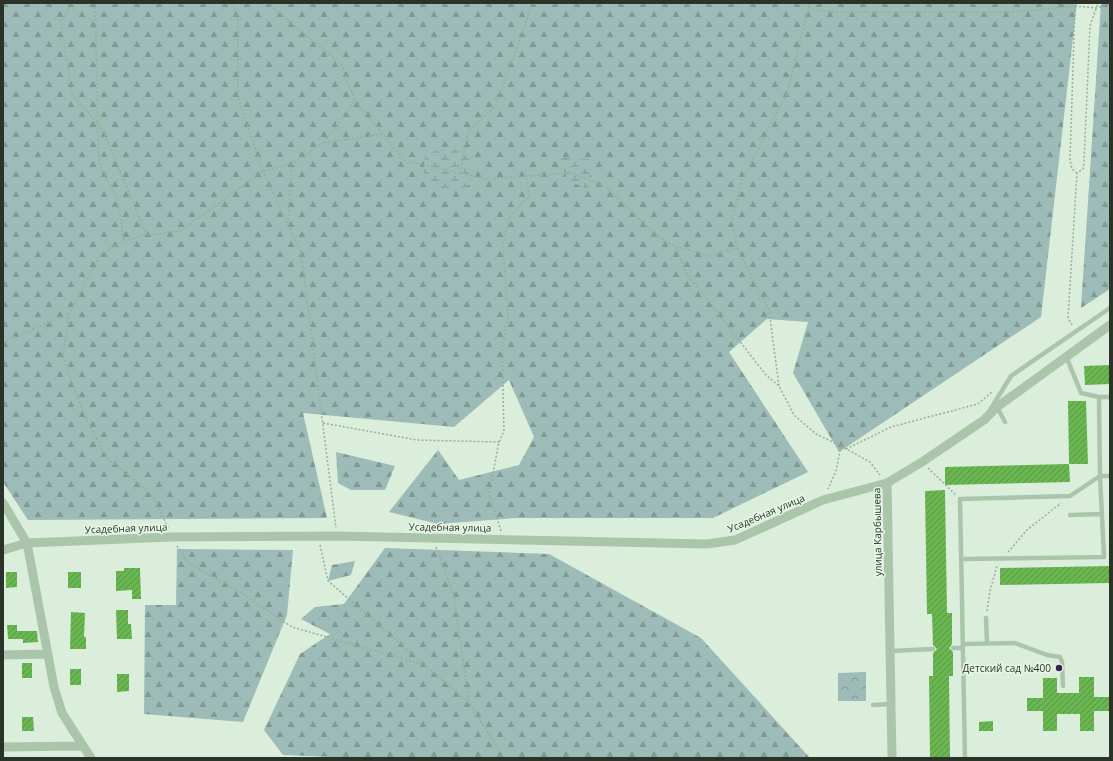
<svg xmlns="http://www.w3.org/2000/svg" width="1113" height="761" viewBox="0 0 1113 761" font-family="'Open Sans',sans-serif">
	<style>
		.forest { fill: url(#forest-firs) }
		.wetland { fill: url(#wetland-marsh) }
		.park { fill: url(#park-crowns) }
		.building { fill: url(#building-hatch) }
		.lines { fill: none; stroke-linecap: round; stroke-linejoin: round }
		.path { stroke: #95b093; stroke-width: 1.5; stroke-dasharray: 2 2; stroke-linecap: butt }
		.lane { stroke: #aac5a9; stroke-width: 4.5 }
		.street { stroke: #aac5a9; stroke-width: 9 }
		.poi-dot { fill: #3c224f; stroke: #e7f7e8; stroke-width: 1.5 }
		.labels { text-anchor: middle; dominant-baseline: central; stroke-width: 3; stroke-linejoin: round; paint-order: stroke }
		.street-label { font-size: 10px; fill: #2a3328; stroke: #e7f7e8 }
		.poi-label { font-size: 10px; fill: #2a3328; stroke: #e7f7e8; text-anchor: end }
	</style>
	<defs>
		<pattern id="forest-firs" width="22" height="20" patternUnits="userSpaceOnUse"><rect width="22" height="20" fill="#9dbbb7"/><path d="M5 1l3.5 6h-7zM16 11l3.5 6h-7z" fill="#809995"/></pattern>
		<pattern id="wetland-marsh" width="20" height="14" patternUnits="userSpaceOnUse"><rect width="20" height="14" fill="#9dbbb7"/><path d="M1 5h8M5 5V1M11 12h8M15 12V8" fill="none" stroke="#809995"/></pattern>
		<pattern id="park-crowns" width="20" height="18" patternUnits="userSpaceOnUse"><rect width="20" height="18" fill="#9dbbb7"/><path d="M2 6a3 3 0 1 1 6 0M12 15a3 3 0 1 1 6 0" fill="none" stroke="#809995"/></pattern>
		<pattern id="building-hatch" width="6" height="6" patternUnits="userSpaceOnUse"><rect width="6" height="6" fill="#6ab751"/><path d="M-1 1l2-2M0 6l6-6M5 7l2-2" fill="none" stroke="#579543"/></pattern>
	</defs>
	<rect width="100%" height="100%" fill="#dbeedc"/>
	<path class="forest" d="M3 3H1077L1041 317 839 452 793 373 808 322 767 319 729 352 808 472 713 518H515L438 524 389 512 438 450 459 480 519 465 534 437 509 380 454 427 303 413 327 518 28 520 3 482Z
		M1101 3H1110V289L1081 308Z
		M336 452 395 466 385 490H351L338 483Z
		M385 548 549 554 701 638 810 758H356L283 755 264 730 300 654 330 634 301 619 315 607 344 604Z
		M177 549 293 550 287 615 243 722 144 714 145 605H176Z
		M355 561 351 575 328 581 332 565Z"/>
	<path class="wetland" d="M449 146 471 159 469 185 444 195 423 181 425 155Z
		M559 157 591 159 588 189 568 181Z"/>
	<path class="park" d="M866 672V701H838V673Z"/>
	<path class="building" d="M1110 365V384L1085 385 1084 366Z
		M1068 401H1086L1088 464H1069Z
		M1069 464 1070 482 945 485V467Z
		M945 490 947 613H952V644L949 648 953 652V676H949L950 758H930L929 676H933V653L937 649 933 645 932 614H927L925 491Z
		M1110 566V583L1000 585V568Z
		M124 568H140L141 599H132V590L116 591V571H124Z
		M6 572H17V587L6 588Z
		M68 572H81V588H68Z
		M116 610H128V624H131L132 639H117Z
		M71 612 85 613 84 637H86V649H70Z
		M7 625H17V631H37L38 642 23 643V639H8Z
		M22 663H32V678H22Z
		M70 669H81V685H70Z
		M117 674H129V691L117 692Z
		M1079 677H1094V697H1110V711H1094V731H1080V714H1057V731H1043V711H1027V698H1043V678H1057V693H1079Z
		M22 717H33L34 731H22Z
		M993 721V731H979V722Z"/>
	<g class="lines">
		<path class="path" d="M73 3 61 21 72 95 102 128 146 234
			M95 3 99 164 117 199 124 240
			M233 3 238 18V98L263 171 301 253 336 528
			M267 3 341 64 355 101 405 161 488 179 572 173 606 187 657 236 676 247 685 271 766 375 779 386 794 415 816 434 841 446 836 471 828 489
			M801 3C815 12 832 12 848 12H1013L1075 6 1097 8 1110 3
			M1075 6 1070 160 1072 169 1077 173
			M324 142 355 101
			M460 173 468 132 495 107 533 3
			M288 224 292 164
			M676 247 710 256 737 248 732 222 741 182 787 93 810 3
			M737 248 769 310 779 386
			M1072 325 1068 318 1077 173 1083 169 1084 161 1090 26 1098 3
			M3 342 69 314
			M323 423 417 440 499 442
			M841 446 870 462 880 475
			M846 449 891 427 978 404 993 391
			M928 468 956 495
			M168 528 153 496 106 457 82 410 63 356 69 314 100 255 124 240 146 235 181 231 263 171 292 164 323 143 382 134
			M501 531 489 493 499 442 504 431 502 348 508 318 503 243 509 218 529 196 527 177
			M320 545 328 581 424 664
			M177 546 188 563 237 590 292 627 425 665 469 703 504 758
			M436 547 454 596 469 702
			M1008 552 1027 530 1061 503
			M987 611 990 591 997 566
			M1080 757V758"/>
		<path class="lane" d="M1066 356 1081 393 1099 397
			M997 407 1005 422
			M990 410 1011 376 1110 308
			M1070 515 1102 514
			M961 559 1104 557 1100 476H1110
			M986 618 987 643
			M963 644 1015 643 1047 655 1060 657 1062 662 1063 686
			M953 648H963
			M890 651 933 649
			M873 705 891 704
			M965 758 960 499 1070 496 1100 476 1099 397H1110"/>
		<path class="street" d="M887 483 892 758
			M3 503 27 543 54 687 62 713 91 758
			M3 550 27 543 172 537 337 536 707 544 735 540 823 500 887 483 922 462 984 420 997 407 1110 325
			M3 655 48 654
			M3 747 83 746"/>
	</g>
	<circle class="poi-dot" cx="1059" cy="668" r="4"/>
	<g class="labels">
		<g class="street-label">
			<text transform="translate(766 513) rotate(-23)">Усадебная улица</text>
			<text transform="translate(450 527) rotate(1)">Усадебная улица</text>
			<text transform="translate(126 528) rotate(-2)">Усадебная улица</text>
			<text transform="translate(877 532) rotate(-91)">улица Карбышева</text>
		</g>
		<g class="poi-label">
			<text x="1051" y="668">Детский сад №400</text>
		</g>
	</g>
	<rect width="1113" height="761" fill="none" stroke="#2a3328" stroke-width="8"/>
</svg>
